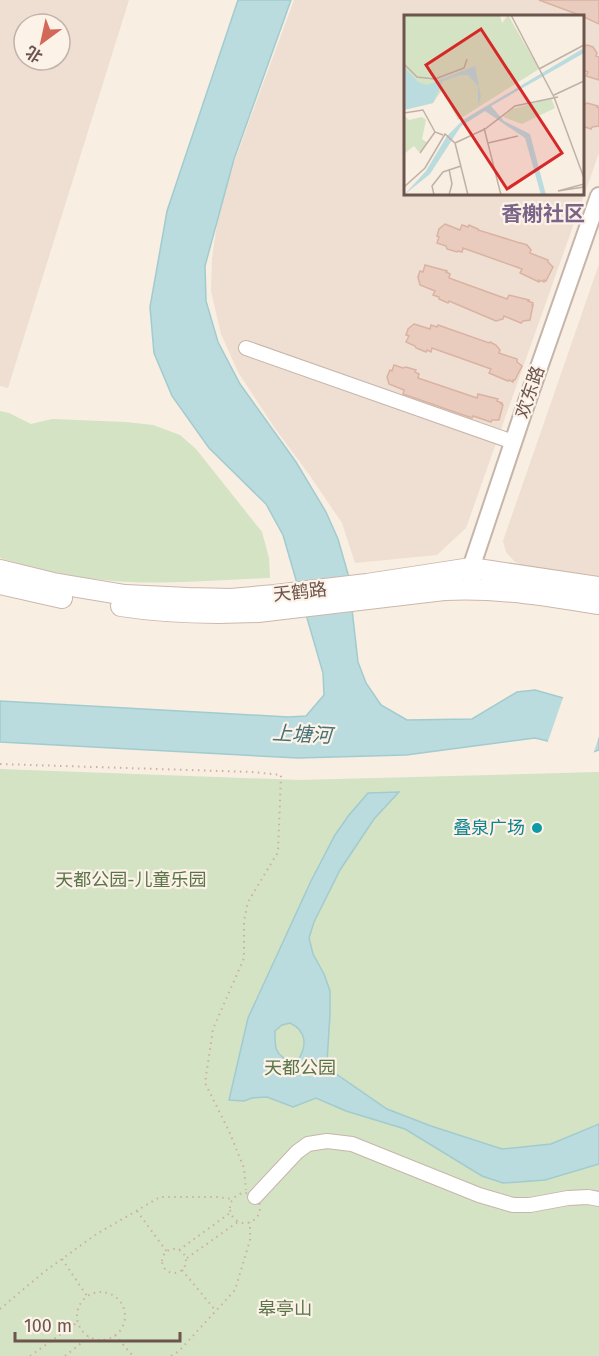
<svg xmlns="http://www.w3.org/2000/svg" width="599" height="1356" viewBox="0 0 599 1356" font-family="'Fira Sans','Noto Sans SC',sans-serif">
	<style>
		.residential { fill: #efdfd2; fill-rule: evenodd }
		.green { fill: #d3e3c3 }
		.water { fill: #badcde; stroke: #a2cbcf; stroke-width: 1.5; fill-rule: evenodd }
		.pier { fill: #f8eee2 }
		.building { fill: #eaccbe; stroke: #dab2a1; stroke-width: 1.5 }
		.lines { fill: none; stroke-linecap: round; stroke-linejoin: round }
		.minor-casing { stroke: #c7b5ab; stroke-width: 16 }
		.tertiary-casing { stroke: #c7b5ab; stroke-width: 20 }
		.secondary-casing { stroke: #ccb7ac; stroke-width: 22 }
		.path { stroke: #ceafa2; stroke-width: 2; stroke-dasharray: 1.5 4.5; stroke-linecap: butt }
		.minor { stroke: #fff; stroke-width: 14 }
		.tertiary { stroke: #fff; stroke-width: 16 }
		.secondary { stroke: #fff; stroke-width: 20 }
		.culture-dot { fill: #0f9aa8; stroke: #fcf2e8; stroke-width: 2 }
		.labels { text-anchor: middle; dominant-baseline: central; stroke-width: 4.5; stroke-linejoin: round; paint-order: stroke }
		.street-label { font-size: 18px; fill: #6c554c; stroke: #fcf2e8 }
		.culture-label { font-size: 18px; fill: #0d838f; stroke: #fcf2e8; text-anchor: end }
		.park-label { font-size: 18px; fill: #5a7649; stroke: #fcf2e8 }
		.water-label { font-size: 20px; font-style: italic; fill: #477277; stroke: #fcf2e8 }
		.quarter-label { font-size: 21px; font-weight: bold; fill: #7a6589; stroke: #fcf2e8 }
		.inset-road { fill: none; stroke: #c0b1a6; stroke-width: 1.5 }
		.view { fill: #d62828; fill-opacity: 0.15; stroke: #d62828; stroke-width: 3 }
		.inset-edge { fill: none; stroke: #6c554c; stroke-width: 3 }
	</style>
	<rect width="100%" height="100%" fill="#f8eee2"/>
	<path class="residential" d="M0 0H129L8 388 0 386ZM24 24H60V60H24Z
		M294 0H599V153L466 528 437 555 355 563 342 523 308 473 274 427 238 372 221 334 211 291 212 258 217 224 226 184ZM406 16H582V194H406Z
		M599 264V580L528 567 515 562 506 552 503 541Z"/>
	<path class="green" d="M0 411 9 413 31 424 52 419 125 422 153 425 180 435 196 449 262 532 269 558 270 578C215 580 159 586 104 580 69 577 34 568 0 558Z
		M0 769 300 780 599 772V1356H0Z"/>
	<path class="water" d="M238 0H291L234 159 205 266 206 301 218 342 240 384 296 462 326 512 338 539 348 574 358 662 366 683 381 705 407 720 472 719 517 692 535 690 599 708V750L593 752 535 738 406 755 298 758 0 742V701L288 717 306 716 324 695 323 673 283 535 266 504 209 448 172 396 154 353 150 307 167 211Z
		M399 792 374 819 340 870 314 922 309 938 313 954 324 974 330 991V1014L327 1062 329 1069 387 1109 431 1126 502 1149 551 1144 599 1124V1164L545 1180 503 1183 482 1176 405 1129 346 1111 316 1098 293 1107 267 1097 252 1098 244 1101 229 1100 248 1018 311 881 335 835 349 815 368 793ZM290 1023C307 1031 307 1046 298 1060L290 1062C274 1053 275 1048 275 1031L282 1025Z"/>
	<path class="pier" d="M564 695 599 706V736L593 755 547 744Z"/>
	<path class="building" d="M539 0H599V24L582 16Z
		M587 45 593 47 597 53 596 56 599 57V80L586 76 588 72 582 70V47Z
		M587 103 598 106 597 107 599 108V126L592 127 591 129 582 126V106Z
		M445 224 460 230 462 225 468 227 469 225 478 229V230L520 243H521L527 245 531 250 530 253 548 260V262L553 267 546 281 544 280V282L539 280V282L520 273 522 269 463 248 462 252 458 251 457 252 447 249 446 246 437 243 439 237 437 236 439 229Z
		M425 265 447 271 446 272 450 274 449 278 507 299 509 295 529 300 528 301 533 303 532 305H533L530 320 523 321 521 323 504 316 503 319 496 321 449 301 448 303 439 299V297L433 295 435 291 420 285 418 277 420 271 423 272Z
		M414 324 430 329 431 325 437 327 438 325 489 343 490 342 496 345 500 350 499 353 517 359V362L522 366 515 380H513V382L509 380 508 381 489 373 491 369 432 348 431 352 427 350 426 352 416 348 415 346 406 342 409 336 406 335 408 329Z
		M394 365 403 368 406 367 416 370 415 372 419 374 418 378 477 398 478 394 498 399 497 401 502 403 501 404 503 405 499 420H492L491 422 473 416 472 418 403 394 404 390 389 384 387 377 390 370 392 371Z"/>
	<g class="lines">
		<g class="minor-casing">
			<path id="minor" d="M246 348 513 442
				M255 1197 297 1152 308 1144 327 1141 352 1144 479 1195 513 1205H530L568 1198 588 1197 599 1199"/>
		</g>
		<g class="tertiary-casing">
			<path id="tertiary" d="M472 579 471 568 523 413 599 196"/>
		</g>
		<g class="secondary-casing">
			<path id="secondary" d="M0 570 53 583 125 595 188 598 231 599 275 595 367 584 471 568 599 587
				M0 584 62 598
				M121 606C166 613 212 614 258 612L444 590C498 587 546 596 599 604"/>
		</g>
		<path class="path" d="M0 764 252 772 281 775 278 852 248 902 244 921V958L213 1029 205 1083 229 1131 244 1168 246 1190
			M230 1208a15 15 0 1 1 30 0a15 15 0 1 1-30 0Z
			M137 1211 167 1252
			M162 1261a12 12 0 1 1 24 0a12 12 0 1 1-24 0Z
			M179 1250 230 1213
			M187 1258 239 1221
			M62 1259 87 1296
			M182 1270 216 1311
			M77 1316a24 24 0 1 1 48 0a24 24 0 1 1-48 0Z
			M0 1309 44 1272 95 1235 160 1197H217L233 1199
			M115 1335 133 1356
			M30 1356 78 1322
			M65 1356 89 1337
			M171 1356 179 1351 235 1290 250 1240V1222"/>
		<use href="#minor" class="minor"/>
		<use href="#tertiary" class="tertiary"/>
		<use href="#secondary" class="secondary"/>
	</g>
	<circle class="culture-dot" cx="537" cy="828" r="6"/>
	<g class="labels">
		<g class="street-label">
			<text transform="translate(530 392) rotate(-71)">欢东路</text>
			<text transform="translate(300 592) rotate(-6)">天鹤路</text>
		</g>
		<g class="culture-label">
			<text x="525" y="828">叠泉广场</text>
		</g>
		<g class="park-label">
			<text x="131" y="880">天都公园-儿童乐园</text>
			<text x="300" y="1068">天都公园</text>
			<text x="285" y="1309">皋亭山</text>
		</g>
		<g class="water-label">
			<text transform="translate(302 734) rotate(3)">上塘河</text>
		</g>
		<g class="quarter-label">
			<text x="543" y="214">香榭社区</text>
		</g>
	</g>
	<g transform="translate(404 15)">
		<rect width="180" height="180" fill="#f8eee2"/>
		<path d="M0 0H96L98 8 104 0 135 54 54 105 38 75 29 88 0 95ZM147 83 151 93 118 109 99 102 108 94ZM0 100 5 105 18 102 22 105 18 124 24 128 15 137 10 131 0 139Z" fill="#d3e3c3"/>
		<path d="M180 33V38L87 91 100 106 126 119 142 180H137L121 123 81 96 57 111 26 159 0 180 22 156 43 121 59 105ZM71 51 77 82 74 90V71L64 60H56L39 66 29 88 0 95V52L14 67 23 70Z" fill="#badcde"/>
		<path class="inset-road" d="M107 0 150 82 180 163M0 49 13 62 31 64 60 53 63 44M135 54 180 30M150 80 180 66M0 98 19 95 31 117 39 120M80 113 97 180M51 128 64 180M84 128 114 121M16 138 31 117M45 154 48 169 45 180M180 169 154 176 180 172M0 172 21 153 41 119 51 128 81 114 111 91 154 82M30 180 28 171 39 157 57 151"/>
		<path class="view" d="M77 14 158 138 103 174 22 50Z"/>
		<rect width="180" height="180" class="inset-edge"/>
	</g>
	<g transform="translate(42 42) rotate(213)"><circle r="28" fill="#fcf2e8" stroke="#c2b3aa" stroke-width="1.5"/>
	<path d="M0-4.5L10 22L0 15L-10 22Z" fill="#d26958"/>
	<text y="-9" font-size="16" font-weight="bold" text-anchor="middle" fill="#6c554c">北</text>
	</g>
	<path d="M15 1332v9h165v-9" fill="none" stroke="#6c554c" stroke-width="3"/>
	<text x="24" y="1332" font-size="18" fill="#6c554c" stroke="#fcf2e8" stroke-width="4.5" paint-order="stroke">100 m</text>
</svg>
